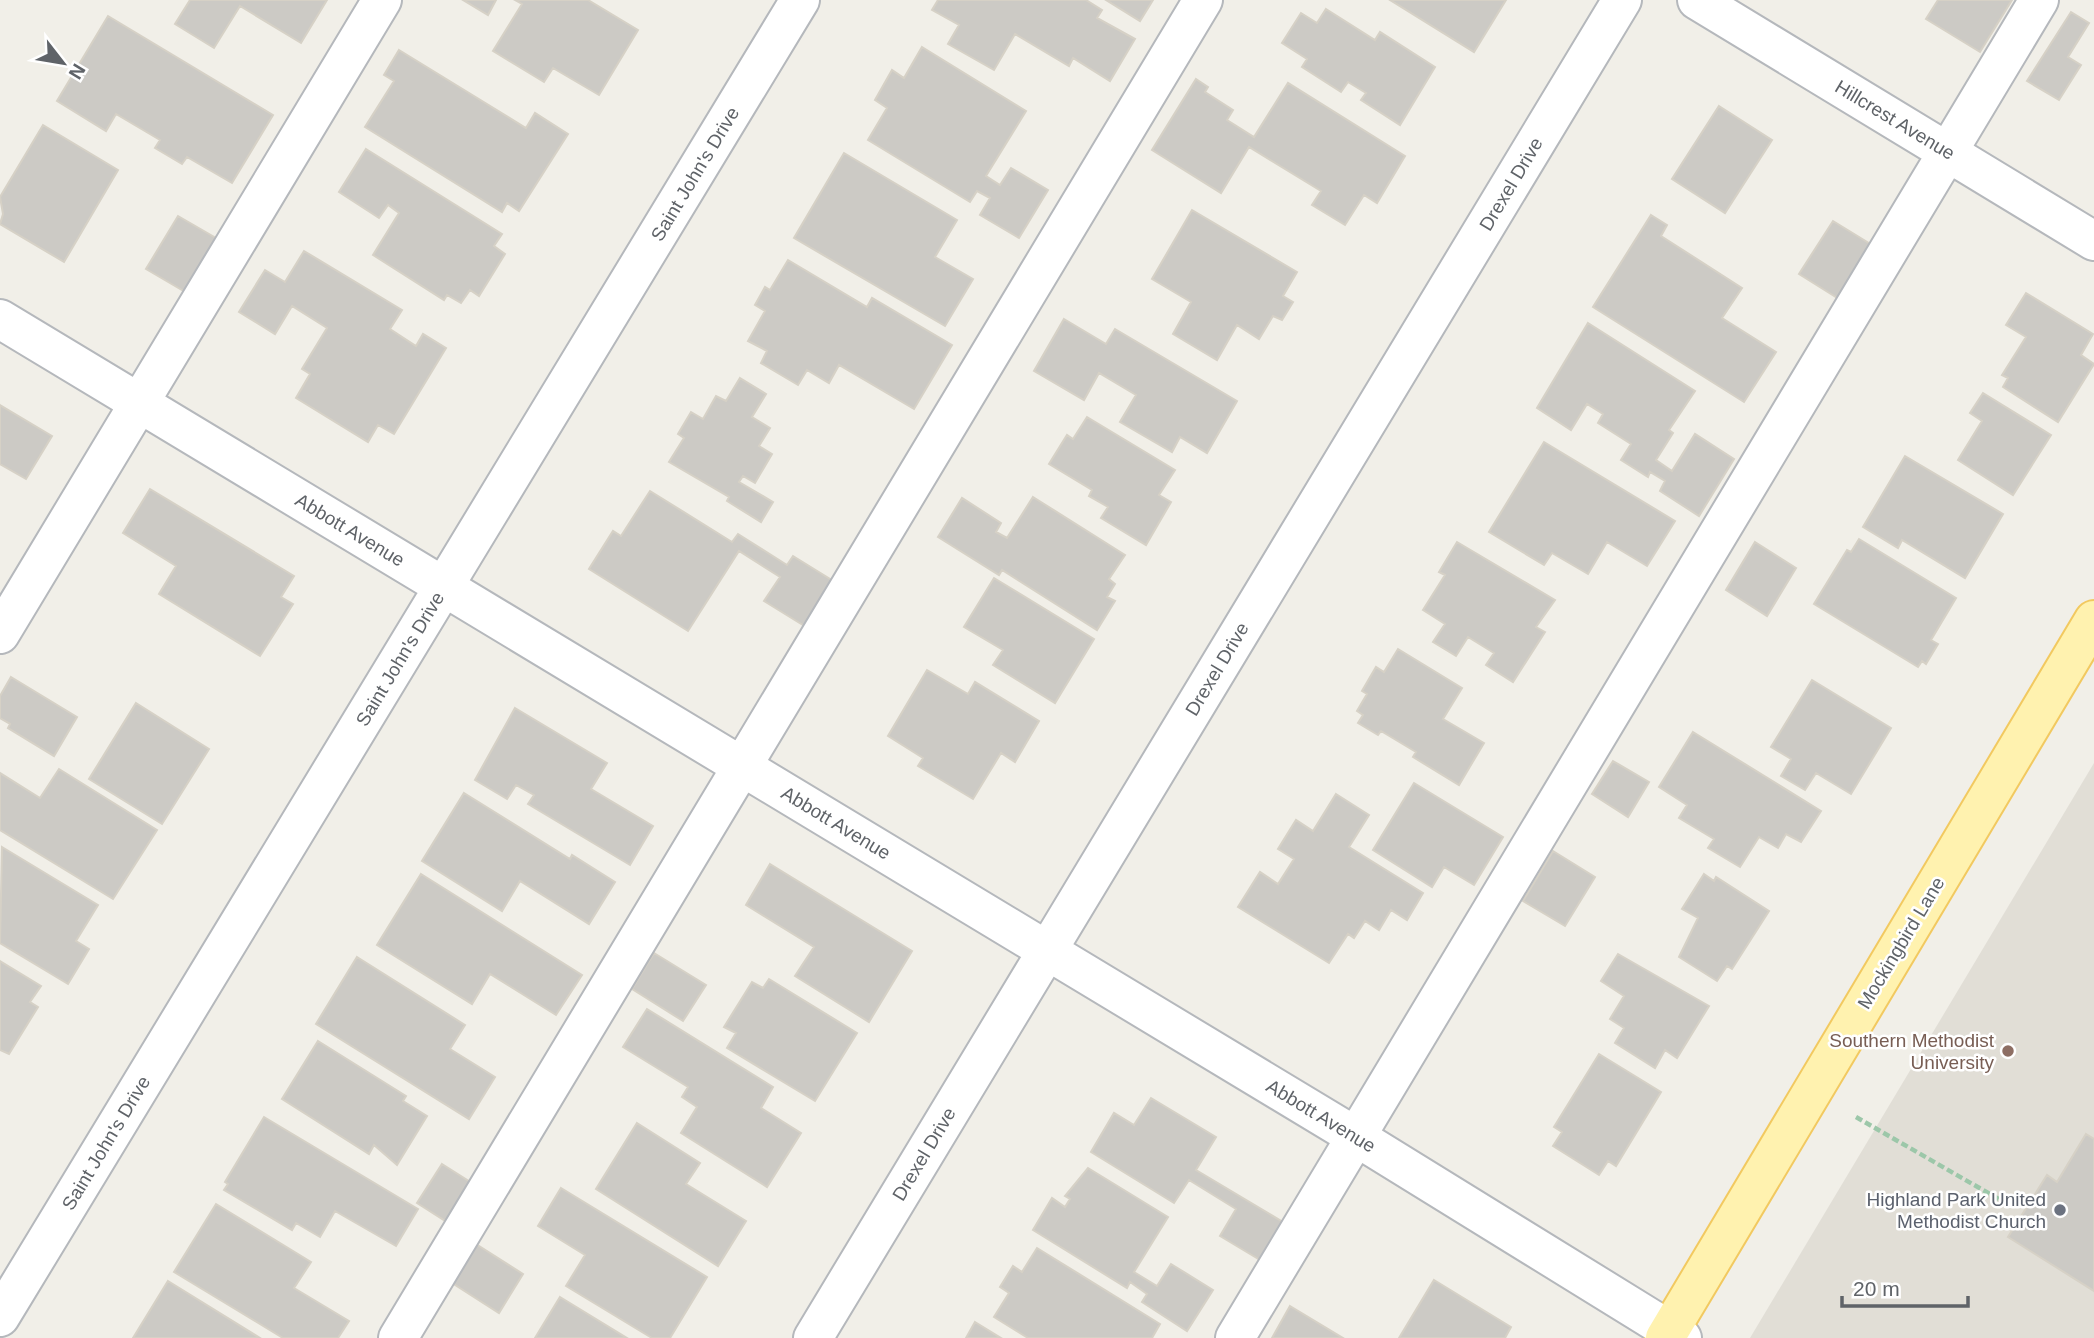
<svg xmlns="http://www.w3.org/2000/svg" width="2094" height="1338" viewBox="0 0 2094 1338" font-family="Helvetica,sans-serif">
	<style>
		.education { fill: #e1ded6 }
		.building { fill: #cccac5; stroke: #d6d1c6; stroke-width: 2 }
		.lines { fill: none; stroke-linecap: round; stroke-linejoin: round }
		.minor-casing { stroke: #b5b8bc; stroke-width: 42 }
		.major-casing { stroke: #f2c960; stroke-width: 42 }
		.path { stroke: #9cc7a9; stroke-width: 4.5; stroke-dasharray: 7 3.5; stroke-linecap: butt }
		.minor { stroke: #fff; stroke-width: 38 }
		.major { stroke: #fff2af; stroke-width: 38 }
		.education-dot { fill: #8d6e63; stroke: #fff; stroke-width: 2.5 }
		.worship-dot { fill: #6b7280; stroke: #fff; stroke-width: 2.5 }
		.labels { text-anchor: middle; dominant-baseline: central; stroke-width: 5; stroke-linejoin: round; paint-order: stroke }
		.street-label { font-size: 19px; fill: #5f6368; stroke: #fff }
		.education-label { font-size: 19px; fill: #785e54; stroke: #fff; text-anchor: end }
		.worship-label { font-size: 19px; fill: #5b616d; stroke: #fff; text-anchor: end }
	</style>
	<rect width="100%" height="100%" fill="#f1efe8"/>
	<path class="education" d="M2094 763V1338H1750Z"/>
	<path class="building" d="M190 0H327L301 43 240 6 214 48 175 24Z
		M463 0H496L488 15Z
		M515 0H588L638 30 599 95 553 68 544 82 493 51 522 4Z
		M938 0H1086L1102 10 1097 18 1135 39 1110 81 1073 58 1069 66 1015 34 994 70 948 44 959 25 932 10Z
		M1106 0H1153L1140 21Z
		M1390 0H1506L1474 52Z
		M1938 0H2012L1980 52 1926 19Z
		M1326 9 1375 40 1380 32 1435 67 1400 125 1361 100 1366 93 1348 82 1341 92 1302 67 1307 59 1282 43 1301 13 1317 23Z
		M2071 12 2089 23 2068 57 2081 65 2059 100 2027 81Z
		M108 16 273 115 232 183 187 157 182 164 155 148 160 140 116 114 106 131 57 101Z
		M922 47 1026 111 986 176 1000 185 1011 168 1048 190 1019 238 980 215 990 198 977 191 970 202 868 140 887 108 875 100 892 70 904 78Z
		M399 50 526 128 535 113 568 134 519 211 507 203 502 212 365 127 394 81 384 75Z
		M1196 79 1208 87 1205 92 1233 110 1227 120 1254 137 1288 83 1405 156 1377 203 1364 195 1345 225 1312 205 1321 191 1249 147 1221 193 1152 150Z
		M1719 106 1772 140 1725 213 1672 179Z
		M43 125 118 170 64 262 0 224 3 214 0 197Z
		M366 149 502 234 494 246 505 254 479 296 470 290 461 303 447 295 444 300 373 255 399 213 388 205 379 218 339 192Z
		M844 153 957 220 935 257 973 279 945 326 794 238Z
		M1192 210 1297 272 1283 296 1293 302 1282 320 1273 316 1259 339 1237 325 1217 360 1173 334 1191 302 1152 279Z
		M1651 215 1667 225 1661 236 1742 288 1722 318 1776 352 1744 402 1593 307Z
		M178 216 223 242 192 296 146 269Z
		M1833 221 1877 248 1842 301 1799 274Z
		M304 251 402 310 390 329 416 346 423 334 446 348 394 434 378 425 368 442 296 398 310 374 302 369 327 328 292 306 275 334 239 312 265 270 285 282Z
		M788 260 867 307 872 298 952 345 914 409 839 365 829 383 807 370 798 385 761 363 767 351 748 341 765 311 755 305 765 287 770 290Z
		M2026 293 2093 334 2081 355 2094 364 2058 422 2003 387 2008 378 2002 375 2026 337 2006 325Z
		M1064 319 1106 344 1115 329 1237 401 1207 453 1180 437 1172 452 1120 422 1136 395 1099 373 1084 400 1034 371Z
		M1588 323 1695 391 1669 430 1673 433 1656 460 1672 471 1695 434 1734 459 1699 516 1660 491 1665 481 1650 472 1648 477 1621 460 1631 444 1598 423 1603 414 1587 404 1571 430 1537 408Z
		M740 378 766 394 752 417 770 428 759 446 772 454 755 483 743 476 739 482 773 502 761 522 727 501 729 497 669 462 684 438 678 434 691 412 703 419 716 396 726 401Z
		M1983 393 2051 435 2013 495 1958 460 1982 421 1970 413Z
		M0 405 52 436 26 479 0 464Z
		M1087 417 1175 470 1159 495 1171 502 1146 545 1101 518 1108 507 1089 496 1092 490 1049 464 1067 435 1073 439Z
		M1544 442 1675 521 1647 566 1607 542 1588 574 1552 553 1544 565 1489 532Z
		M1905 456 2003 514 1965 578 1902 540 1898 548 1863 527Z
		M150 489 294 576 281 597 293 604 260 656 159 594 176 566 123 533Z
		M650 491 732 542 738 534 787 565 793 556 835 582 806 627 764 601 780 577 739 551 688 631 589 569 613 531 621 536Z
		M1033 497 1125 555 1109 579 1115 584 1107 597 1115 601 1097 630 1002 570 999 575 938 537 962 498 1001 523 996 532 1007 538Z
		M1859 539 1956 598 1931 640 1938 644 1926 664 1922 661 1918 667 1814 604 1847 550 1851 552Z
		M1457 542 1555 600 1536 627 1545 632 1513 682 1486 665 1494 653 1468 637 1456 656 1433 642 1445 624 1423 610 1445 575 1439 572Z
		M1755 542 1796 568 1767 616 1726 590Z
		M994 578 1094 639 1055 703 993 665 1003 650 964 627Z
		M1398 649 1462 688 1443 719 1484 743 1459 785 1413 757 1416 752 1381 731 1378 735 1358 723 1363 715 1357 711 1367 694 1362 691 1376 667 1384 672Z
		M927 670 968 694 975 682 1039 721 1015 762 1001 753 973 799 918 766 923 758 888 736Z
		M11 677 77 717 54 756 8 728 10 724 0 718V696Z
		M1812 680 1891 728 1851 794 1816 773 1805 790 1781 776 1791 759 1771 747Z
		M136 703 209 749 162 824 89 779Z
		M515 708 607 763 591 789 653 826 630 865 528 804 534 795 516 785 507 799 475 780Z
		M1693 732 1821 811 1801 842 1786 834 1778 848 1759 837 1740 867 1708 848 1714 839 1679 818 1687 805 1659 787Z
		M1613 761 1649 782 1628 817 1592 794Z
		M59 769 157 830 113 899 0 830V773L40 798Z
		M1414 783 1503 837 1474 885 1444 867 1432 887 1373 850Z
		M464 793 570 859 572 855 615 882 589 924 520 881 502 911 422 861Z
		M1336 794 1369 815 1349 847 1423 893 1407 920 1391 910 1379 930 1365 921 1354 938 1348 934 1329 963 1238 907 1260 872 1278 884 1294 859 1278 849 1296 820 1313 831Z
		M2 847 98 905 76 941 89 949 68 984 0 943Z
		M1553 851 1595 877 1565 926 1523 901Z
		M770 864 912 951 869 1022 795 976 814 947 746 905Z
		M421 874 582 975 556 1015 490 974 472 1004 377 945Z
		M1704 874 1714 881 1716 877 1769 911 1732 969 1727 966 1717 981 1679 957 1698 918 1682 909Z
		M654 953 706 985 683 1021 632 989Z
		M1618 954 1709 1006 1677 1058 1665 1050 1655 1068 1615 1043 1624 1028 1610 1019 1624 996 1601 981Z
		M357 957 465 1025 450 1049 495 1077 469 1119 316 1024Z
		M0 961 41 986 30 1002 38 1007 9 1054 0 1050Z
		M769 979 857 1033 815 1101 727 1048 736 1033 724 1027 752 982 763 988Z
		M647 1009 773 1087 761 1108 801 1133 767 1187 681 1133 697 1107 682 1097 688 1087 623 1047Z
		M318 1041 406 1096 403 1101 427 1116 397 1165 374 1145 369 1154 282 1099Z
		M1599 1054 1661 1092 1616 1166 1608 1161 1599 1175 1553 1146 1562 1132 1554 1127Z
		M1151 1098 1216 1137 1196 1170 1288 1225 1265 1263 1220 1236 1236 1209 1189 1180 1174 1203 1091 1152 1114 1113 1134 1125Z
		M264 1117 418 1209 396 1246 335 1211 320 1237 296 1223 292 1230 224 1190 228 1184 225 1182Z
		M637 1123 700 1163 686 1184 746 1221 718 1266 596 1189Z
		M2086 1134 2094 1139V1291L2008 1237 2047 1175 2057 1182Z
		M442 1164 472 1183 447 1222 417 1203Z
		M1088 1168 1168 1217 1134 1272 1157 1286 1171 1264 1213 1290 1187 1331 1142 1302 1147 1294 1130 1282 1127 1288 1033 1230 1052 1198 1065 1207 1070 1199 1065 1196Z
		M561 1188 707 1277 670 1338H652L566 1286 585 1255 538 1226Z
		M216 1204 311 1262 294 1288 349 1321 338 1338H283L174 1272Z
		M476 1244 523 1274 499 1313 452 1283Z
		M1037 1248 1160 1324 1152 1338H1028L994 1317 1009 1293 1000 1287 1013 1266 1022 1272Z
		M1434 1280 1511 1327 1505 1338H1399Z
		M168 1281 260 1338H133Z
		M560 1297 627 1338H535Z
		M1290 1306 1343 1338H1272Z
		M975 1322 1001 1338H966Z"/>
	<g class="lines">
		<g class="minor-casing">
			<path id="minor" d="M1697 0 2094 241
				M0 319 1358 1138 1682 1338
				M0 634 382 0
				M0 1317 800 0
				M398 1338 1203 0
				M813 1338 1622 0
				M1235 1338 2039 0"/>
		</g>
		<g class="major-casing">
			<path id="major" d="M1665 1338 2094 620"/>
		</g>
		<path class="path" d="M1856 1117 2002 1201"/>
		<use href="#minor" class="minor"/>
		<use href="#major" class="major"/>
	</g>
	<circle class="education-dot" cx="2008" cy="1051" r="7"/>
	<circle class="worship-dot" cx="2060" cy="1210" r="7"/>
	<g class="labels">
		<g class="street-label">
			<text transform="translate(1895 120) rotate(31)">Hillcrest Avenue</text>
			<text transform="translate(695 174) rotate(-59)">Saint John's Drive</text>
			<text transform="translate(1511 184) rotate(-59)">Drexel Drive</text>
			<text transform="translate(350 530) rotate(31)">Abbott Avenue</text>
			<text transform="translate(400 659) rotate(-59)">Saint John's Drive</text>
			<text transform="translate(1217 669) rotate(-59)">Drexel Drive</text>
			<text transform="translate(836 823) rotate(31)">Abbott Avenue</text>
			<text transform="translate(1901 943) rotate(-59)">Mockingbird Lane</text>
			<text transform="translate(1321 1116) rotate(31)">Abbott Avenue</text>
			<text transform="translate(106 1143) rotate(-59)">Saint John's Drive</text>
			<text transform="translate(924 1154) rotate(-59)">Drexel Drive</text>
		</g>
		<g class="education-label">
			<text x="1994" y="1040">Southern Methodist<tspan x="1994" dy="22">University</tspan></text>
		</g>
		<g class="worship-label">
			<text x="2046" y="1199">Highland Park United<tspan x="2046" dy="22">Methodist Church</tspan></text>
		</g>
	</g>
	<g transform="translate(63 63) rotate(121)" stroke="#ffffff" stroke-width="5" paint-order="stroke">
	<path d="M0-5L12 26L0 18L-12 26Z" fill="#5f6368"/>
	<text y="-10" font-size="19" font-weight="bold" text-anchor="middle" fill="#5f6368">N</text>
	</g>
	<path d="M1842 1296v10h126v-10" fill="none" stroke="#5f6368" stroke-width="3.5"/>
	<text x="1853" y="1296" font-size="21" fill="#5f6368" stroke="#ffffff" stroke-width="5" paint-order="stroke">20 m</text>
</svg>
